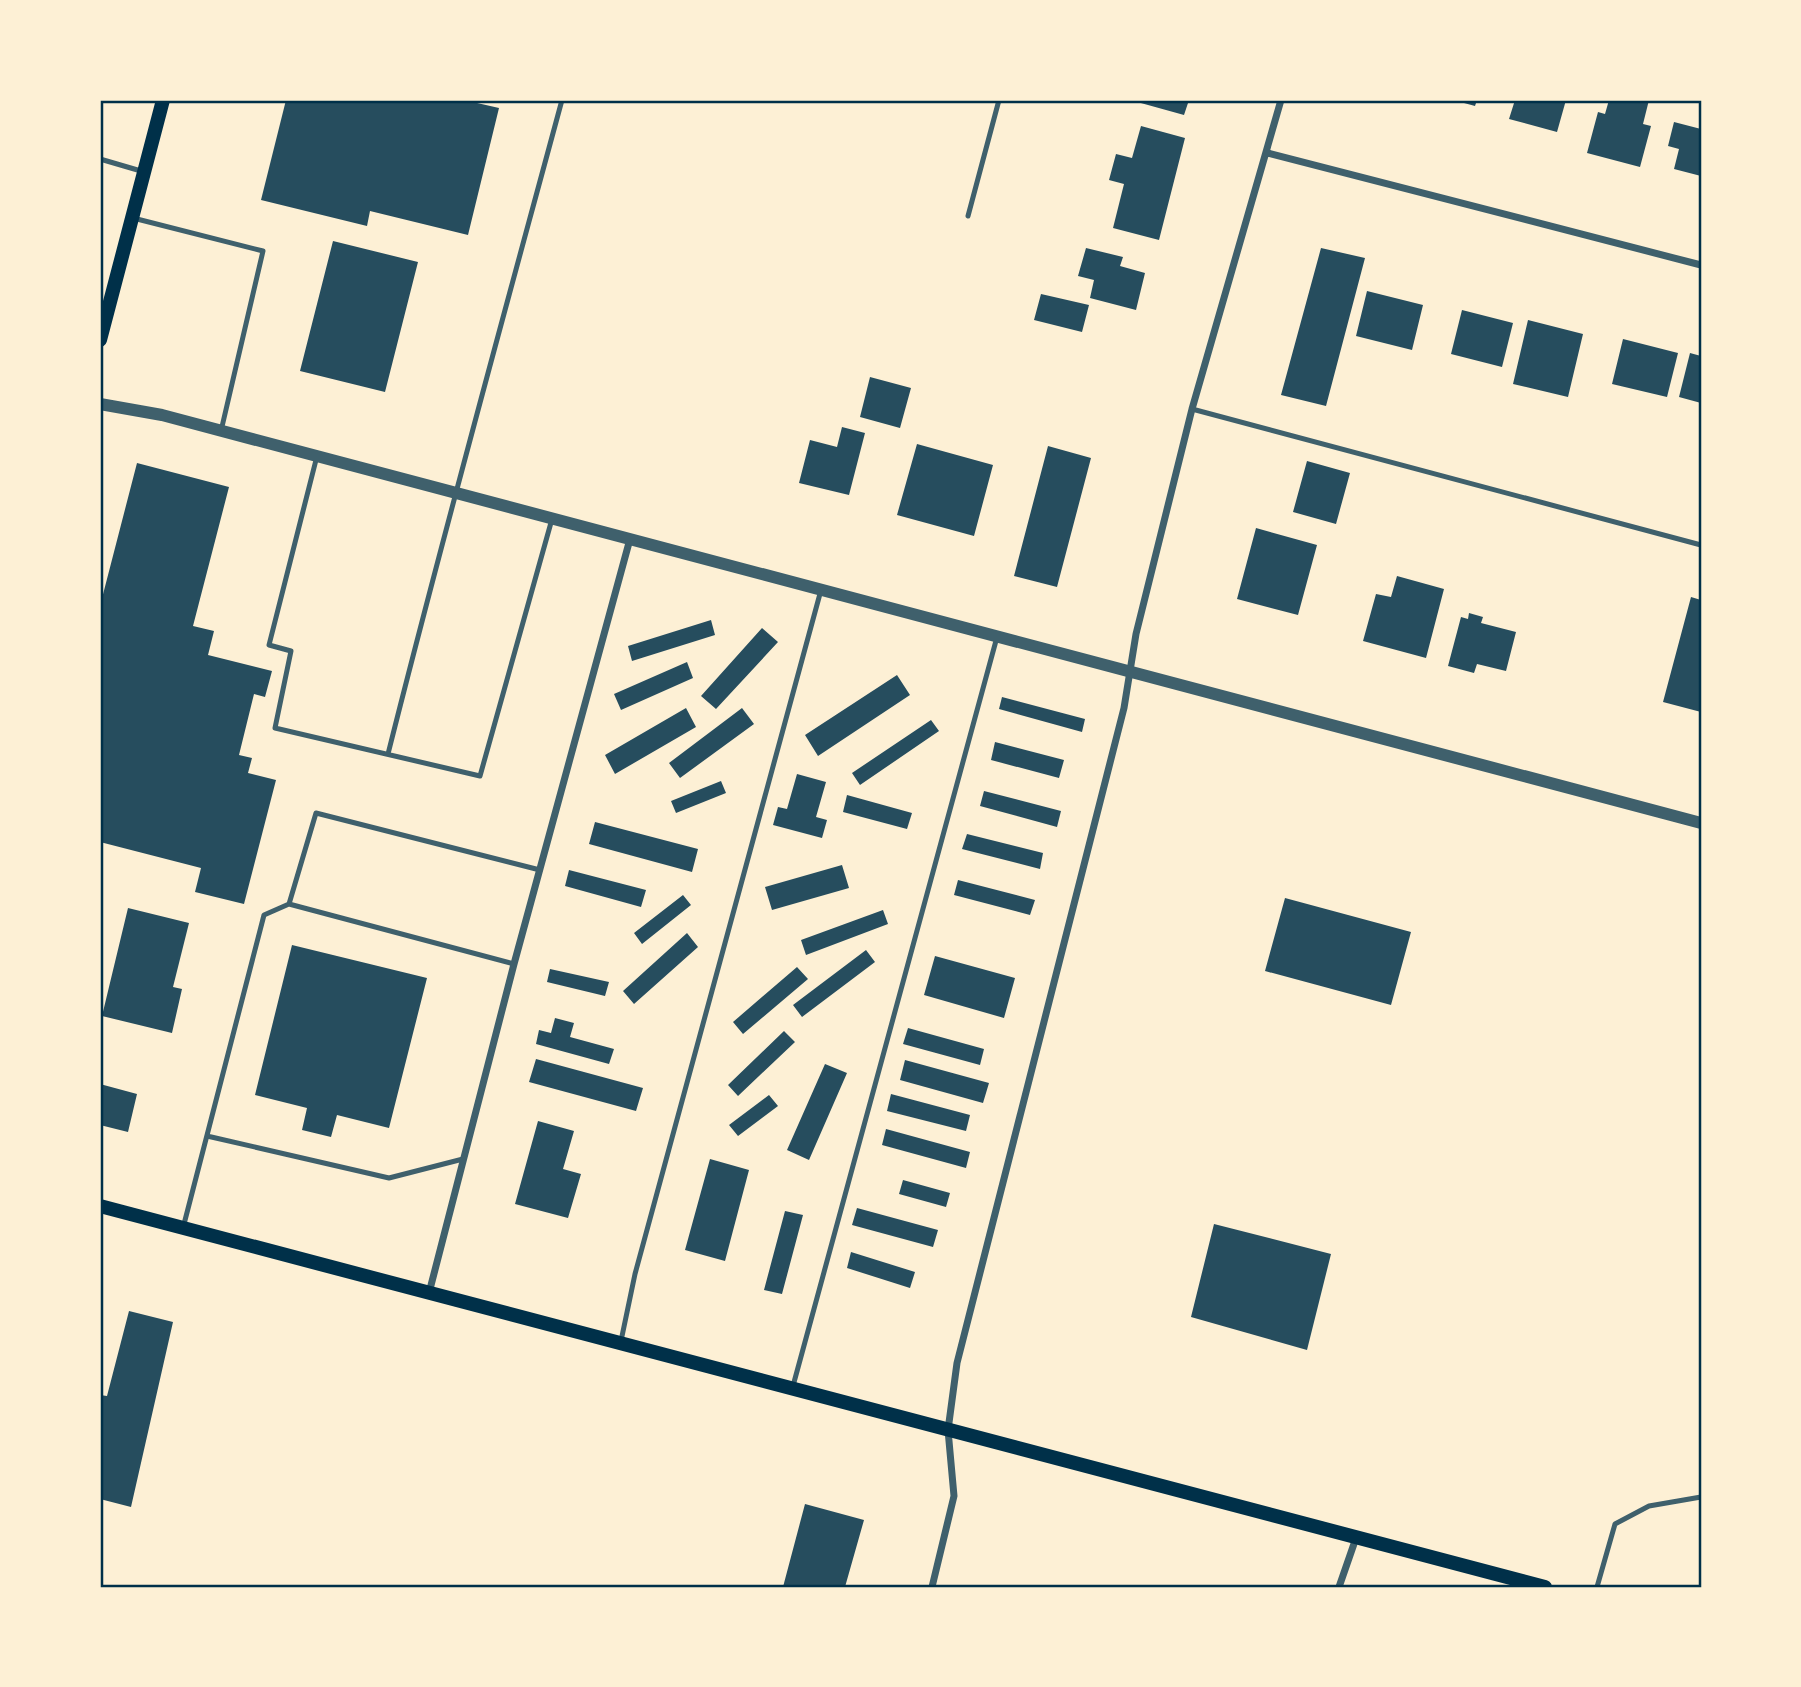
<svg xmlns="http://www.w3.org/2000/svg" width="1801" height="1687" viewBox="0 0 1801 1687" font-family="'Asap Condensed',sans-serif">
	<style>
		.building { fill: #264d5e }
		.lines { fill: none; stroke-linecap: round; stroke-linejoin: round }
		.service { stroke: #3f606c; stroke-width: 5 }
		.minor { stroke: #3f606c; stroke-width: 7 }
		.tertiary { stroke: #3f606c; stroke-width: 12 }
		.secondary { stroke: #003049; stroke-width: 14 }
		.neatline { fill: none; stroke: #003049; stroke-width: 2.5 }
	</style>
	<rect width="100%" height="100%" fill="#fdf0d5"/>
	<path class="building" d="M286 100H464L499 108 468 235 370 211 367 226 261 200Z
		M1130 100H1189L1184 115Z
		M1453 100H1477L1475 106Z
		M1515 100H1566L1557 132 1509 119Z
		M1609 100H1649L1643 124 1651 126 1640 167 1587 153 1598 112 1605 114Z
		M1674 122 1701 129V176L1674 169 1679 149 1668 146Z
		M1141 126 1185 138 1159 240 1113 228 1124 184 1109 180 1116 154 1132 158Z
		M333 241 418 262 385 392 300 371Z
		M1086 248 1123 257 1120 266 1145 273 1136 310 1090 298 1094 280 1078 276Z
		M1321 248 1365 258 1326 406 1281 395Z
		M1367 291 1423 305 1412 350 1356 336Z
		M1041 294 1089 305 1082 332 1034 320Z
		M1462 310 1513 323 1502 367 1451 354Z
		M1528 320 1583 334 1568 397 1513 384Z
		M1623 339 1678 353 1667 397 1612 384Z
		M1690 353 1701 356V403L1679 397Z
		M870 377 911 388 900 428 860 417Z
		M842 427 865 433 849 495 799 483 810 440 837 447Z
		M917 444 993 465 974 536 897 515Z
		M1048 446 1091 458 1057 587 1014 576Z
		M1307 461 1350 473 1336 524 1293 512Z
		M137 463 229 487 193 626 214 631 208 655 272 671 265 697 254 694 239 755 252 758 248 773 276 780 244 904 195 892 201 868 100 842V606Z
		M1256 528 1317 545 1298 615 1237 599Z
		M1397 576 1444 589 1426 658 1363 641 1376 594 1391 597Z
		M1691 597 1701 600V712L1663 702Z
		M1469 613 1483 617 1481 623 1516 632 1506 671 1477 664 1474 673 1448 666 1461 617 1468 619Z
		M711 620 715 635 632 661 628 646Z
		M762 628 778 642 716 709 701 696Z
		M687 662 693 678 621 710 614 694Z
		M897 675 910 695 818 756 805 735Z
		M1002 697 1085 719 1082 732 999 709Z
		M686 708 696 727 615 774 605 755Z
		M742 708 754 724 680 778 669 763Z
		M931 720 939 731 860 785 852 773Z
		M995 742 1064 760 1059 778 991 760Z
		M797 774 826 782 816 817 827 820 822 838 773 825 778 807 787 809Z
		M721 781 726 793 676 813 671 801Z
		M984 791 1061 811 1057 827 980 806Z
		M847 795 912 813 907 829 843 812Z
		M595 822 698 849 692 872 589 844Z
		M967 834 1043 853 1040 869 962 849Z
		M842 865 849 888 772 910 765 887Z
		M569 870 646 890 641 907 565 886Z
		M958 880 1035 900 1030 915 954 895Z
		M683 895 691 905 642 944 634 933Z
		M1285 898 1411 932 1391 1005 1265 971Z
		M128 908 189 923 173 987 182 989 172 1033 102 1016Z
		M883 910 888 924 806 955 801 940Z
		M687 933 698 947 634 1004 623 991Z
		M292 945 427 978 389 1128 337 1115 331 1137 302 1130 307 1108 255 1095Z
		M866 950 875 962 802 1017 793 1005Z
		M935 956 1015 978 1004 1018 924 995Z
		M797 967 808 979 743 1034 733 1022Z
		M550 969 609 982 605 996 547 982Z
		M555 1018 574 1023 570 1037 614 1049 609 1064 536 1044 539 1030 551 1033Z
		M908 1028 984 1049 980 1065 903 1044Z
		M784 1031 795 1042 738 1096 728 1085Z
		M536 1059 643 1088 636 1111 529 1082Z
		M905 1060 989 1083 983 1103 900 1080Z
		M825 1064 847 1073 809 1160 787 1150Z
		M100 1084 137 1094 128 1132 100 1125Z
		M891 1094 970 1115 966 1131 887 1111Z
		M769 1095 778 1106 738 1136 729 1125Z
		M538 1121 574 1131 563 1169 581 1174 568 1218 515 1204Z
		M886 1129 970 1152 966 1168 882 1145Z
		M710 1159 749 1170 725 1261 685 1250Z
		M903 1180 950 1193 946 1207 899 1194Z
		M857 1208 938 1230 933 1247 852 1225Z
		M785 1211 803 1215 782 1294 764 1290Z
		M1214 1224 1331 1254 1307 1350 1191 1317Z
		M851 1252 915 1272 910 1288 847 1268Z
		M129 1311 173 1322 131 1507 100 1499V1395L107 1396Z
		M805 1504 864 1520 845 1587H783Z"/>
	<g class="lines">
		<path class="service" d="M100 159 141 171
			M968 216 999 100
			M133 218 263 251 221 431
			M1192 409 1701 545
			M317 456 269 645 291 651 275 728 480 776 552 519
			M388 754C443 535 503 318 562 100
			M514 964 289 904 316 813 540 870
			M207 1136 389 1178 463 1159
			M183 1228 264 915 289 904
			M621 1341 635 1274 821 590
			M793 1386 997 637
			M1597 1587 1615 1524 1649 1506 1701 1497"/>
		<path class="minor" d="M1268 153 1701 265
			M429 1293 514 964 630 539
			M932 1587 954 1496 948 1430 957 1363 1124 708 1136 634 1192 409 1281 100
			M1339 1587 1356 1538"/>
		<path class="tertiary" d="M100 404 162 415 1701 823"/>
		<path class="secondary" d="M100 340 163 100
			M100 1206 1545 1587"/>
	</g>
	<rect width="1801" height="1687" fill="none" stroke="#fdf0d5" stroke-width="203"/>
	<rect x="102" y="102" width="1598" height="1484" class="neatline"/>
</svg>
